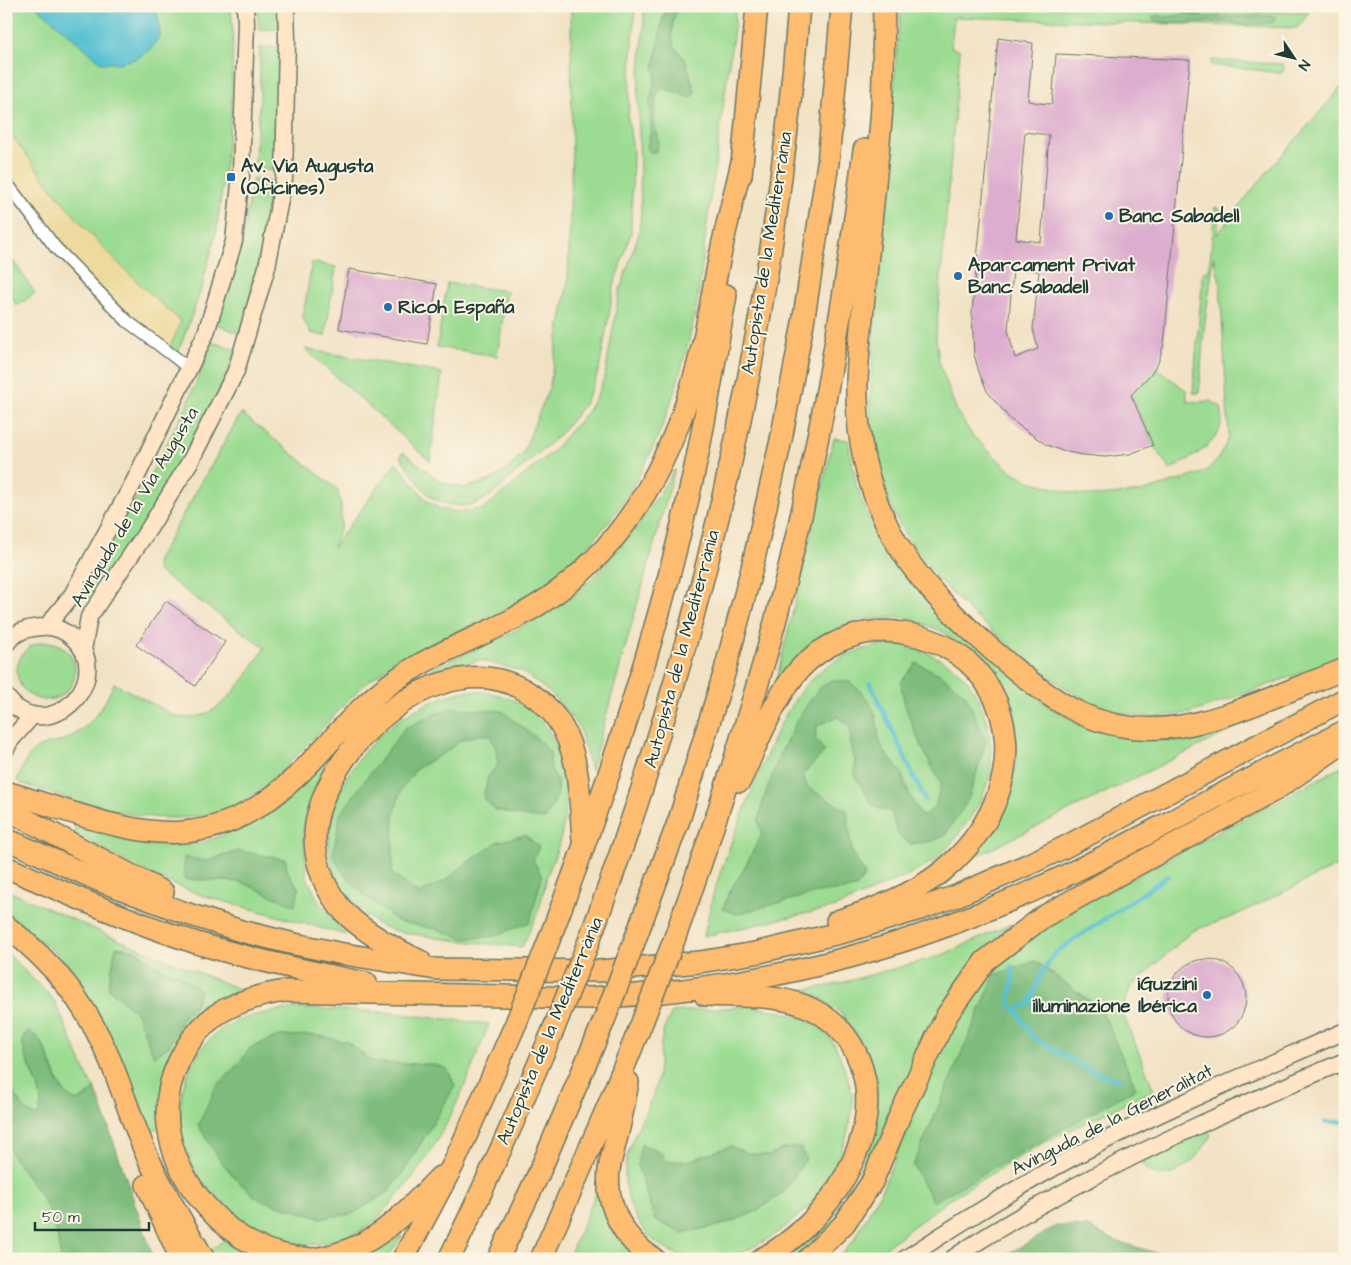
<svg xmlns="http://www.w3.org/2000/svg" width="1351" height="1265" viewBox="0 0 1351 1265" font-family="'Architects Daughter',sans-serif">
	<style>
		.green { fill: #9cdc92; stroke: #5e8c63 }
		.forest { fill: #7dbc7c; stroke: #4e7c58 }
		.sand { fill: #eeda9e; stroke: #868c69 }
		.water { fill: #56c1d2; stroke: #3a7f83 }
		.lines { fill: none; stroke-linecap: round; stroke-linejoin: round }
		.stream { stroke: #56c1d2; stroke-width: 4.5 }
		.building { fill: #ddadcf; fill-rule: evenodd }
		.street-casing { stroke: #697766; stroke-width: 14 }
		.secondary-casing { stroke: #697766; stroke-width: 19 }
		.highway-casing { stroke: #697766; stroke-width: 24 }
		.street { stroke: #fff; stroke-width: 11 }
		.secondary { stroke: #ffe4c6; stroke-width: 16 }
		.highway { stroke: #febc70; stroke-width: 21 }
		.highway-bridge-casing { stroke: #697766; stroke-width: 24; stroke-linecap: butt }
		.highway-bridge { stroke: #febc70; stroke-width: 21 }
		.poi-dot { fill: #1f6fb2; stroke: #fcf5e5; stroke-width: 2 }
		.labels { text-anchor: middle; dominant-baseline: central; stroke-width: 4; stroke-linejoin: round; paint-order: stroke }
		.poi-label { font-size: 19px; font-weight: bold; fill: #1f3d34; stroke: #fcf5e5; text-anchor: start }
		.street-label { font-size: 19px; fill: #1f3d34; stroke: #fcf5e5 }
	</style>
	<rect width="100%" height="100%" fill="#fcf5e5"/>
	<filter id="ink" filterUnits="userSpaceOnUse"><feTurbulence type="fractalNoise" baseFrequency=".02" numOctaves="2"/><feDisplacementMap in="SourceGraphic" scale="10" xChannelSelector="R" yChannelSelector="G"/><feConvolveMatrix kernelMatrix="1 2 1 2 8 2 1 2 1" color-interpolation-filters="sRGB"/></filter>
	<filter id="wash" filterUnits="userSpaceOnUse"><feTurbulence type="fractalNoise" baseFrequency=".0096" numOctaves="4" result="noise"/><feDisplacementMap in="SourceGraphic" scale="20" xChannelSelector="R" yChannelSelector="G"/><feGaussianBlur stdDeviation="1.12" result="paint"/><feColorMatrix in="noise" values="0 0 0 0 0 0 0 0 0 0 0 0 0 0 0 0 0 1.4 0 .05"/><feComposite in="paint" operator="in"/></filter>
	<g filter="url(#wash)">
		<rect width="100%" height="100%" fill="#f2e2c4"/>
		<path class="green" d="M6 6H231L233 33 231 115 217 229 200 293 176 358 6 182Z
			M257 6H279L280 29 259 30Z
			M571 6H635L628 119 633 150 631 233 615 281 600 365 595 381 583 406 559 435 491 495 475 504 462 506 447 504 432 498 423 489 400 456 403 452 441 482 465 488 489 481 508 469 523 453 549 388 568 281 572 149Z
			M644 6H735V22C725 89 717 156 707 222 703 252 701 284 695 313 674 411 641 503 563 569 538 592 506 610 475 624 438 641 406 652 373 678 357 690 343 706 329 721 311 740 293 759 274 778 201 849 104 809 20 783L17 780C21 771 25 760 32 753 42 742 52 745 64 740 90 729 103 708 114 683L175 716C217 728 245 677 265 648L158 571 156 562 241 413 337 489 341 504V525L333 548 396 462 426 500 440 509 459 512 483 509 552 452 587 412 597 396 605 376 619 293 639 233 641 212 638 94 644 25Z
			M901 6H1002L1309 13 1297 28 954 17 951 47 960 50 936 336 939 362 957 412 973 436 1007 468 1029 481 1076 494 1096 496 1141 492 1203 473 1216 462 1229 438 1220 282 1214 257 1204 329 1199 393H1193L1203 272 1209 271 1215 207 1220 209 1217 235 1257 184 1345 83V657L1191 713 1151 717 1106 711 1061 685 1003 640 968 610 936 577 902 530 890 504 876 453 871 420 870 400 880 240Z
			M283 46 280 172 254 168 260 96V48Z
			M1211 60 1283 64 1284 68 1282 73 1211 65Z
			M253 179 278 183 269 228 240 334 217 324 243 234Z
			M10 256 35 293 17 306 6 290V258Z
			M312 262 336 267 325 336 311 333 304 321 303 316Z
			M447 283 507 291 497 356 437 347Z
			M212 342 236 350 221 388 157 505 91 600 81 593 160 458 188 403Z
			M305 349 442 373 430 461Z
			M1155 367 1187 391V402L1211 401 1221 407C1229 440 1194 456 1170 470L1153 445 1137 409 1136 404 1130 392 1137 388Z
			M834 438 848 440 856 485 867 513 888 552 953 623 1043 702 1082 727 1180 741 1262 715 971 859 1006 810 1017 760 1013 713 1004 686 973 655 942 631 905 617 856 620 816 641 791 664 775 686Z
			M675 469 591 770 579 727 552 694 521 671 479 660 433 678 430 669 502 638 571 598 598 573 641 522Z
			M17 671a29 29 0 1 1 58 0a29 29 0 1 1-58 0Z
			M882 645 903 646 928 653 951 665 967 680 979 699 987 723 991 747V772L982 798 970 818 953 842 936 859 919 870 836 907 704 936C707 922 710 906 714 892 726 853 742 816 757 778 772 743 787 700 817 674 836 657 857 650 882 645Z
			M466 691C550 691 576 759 562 832 559 847 552 862 547 876 545 883 544 891 542 898 538 915 529 931 522 947 488 944 454 941 420 935 407 933 392 932 380 925 369 920 361 909 352 900 303 847 340 768 388 728 411 710 437 697 466 691Z
			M322 761 326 764 310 802 303 831 307 878 319 902 346 935 204 896 155 877 76 834 74 824 136 840 165 844 202 843 254 822 278 808Z
			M1345 765V862L1232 917 1192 931 1130 988 1122 1012 1154 1090 1047 1141 952 1197 870 1259H838L854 1240 882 1189 950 1024 981 983 1021 945 1070 911Z
			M6 890 117 939 246 992 228 996 210 1006 192 1022 160 1127 150 1133 128 1074 89 1000 60 956 6 914Z
			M1011 924 991 942 966 969 928 1035 867 1174 847 1209 817 1243 794 1259H783C802 1245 822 1230 836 1211 868 1168 893 1096 864 1046 861 1041 857 1036 853 1031 850 1026 846 1020 842 1015 831 1004 818 997 804 990L834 985 940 956Z
			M6 952 54 1000 91 1084 95 1088C89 1095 82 1100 74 1101L69 1097 60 1085 45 1048 24 1034C17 1063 53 1089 37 1117L27 1111 22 1106 6 1080Z
			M748 1006C773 1010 801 1013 822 1030 836 1040 843 1064 848 1079 849 1084 851 1089 852 1094 855 1125 837 1168 819 1193 801 1220 760 1248 728 1257 700 1265 668 1256 648 1235 634 1219 624 1196 625 1173 626 1142 645 1118 655 1089 661 1070 658 1048 664 1029 666 1023 670 1017 672 1012Z
			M297 1008 383 1012 489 1024C465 1087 444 1141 400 1193 390 1205 379 1219 365 1228 339 1244 305 1249 275 1240 256 1234 239 1220 225 1206 212 1193 199 1179 191 1162 170 1119 180 1062 218 1032 239 1015 271 1012 297 1008Z
			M1204 1130 1209 1131 1211 1135C1206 1143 1202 1152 1195 1158 1181 1173 1156 1185 1142 1164L1147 1156Z
			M6 1140C13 1158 23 1171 35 1186 51 1208 58 1232 61 1259H6Z
			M597 1190 612 1227 638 1259H568Z
			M402 1235 387 1259H359Z
			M224 1240 254 1259H218L212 1249Z"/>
		<path class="forest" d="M668 6H679L673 20 672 37 674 46 686 61 695 92 691 98 664 88 657 92C656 102 653 114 655 124 657 137 662 138 656 151L651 153 647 147 651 131 650 101 656 75 654 67 663 17Z
			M1189 14 1203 17 1270 16 1276 17 1272 23 1247 25 1224 22 1173 23 1154 21 1152 17 1158 15 1164 17Z
			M916 663 940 674 966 695 986 741 970 795 964 807 944 836 933 841 910 844 898 835 891 812 878 808 873 805 855 776V760L851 747 850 726 837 717 817 726 815 739 825 751 803 774 807 787 847 811 852 852 865 875 856 888 817 893 736 914 723 909 728 894 744 869 762 833 758 821 764 798 779 757 798 718 818 689 832 680 850 682 860 691 870 704 876 717 879 739 883 750 901 772 909 794 922 817 935 807 941 784C926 755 903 715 901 682Z
			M448 708 502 711 539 740 550 752 551 770 557 779 558 794 545 819 522 816 496 810 483 798 488 777 498 764 496 749 490 735H478L461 740 444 753 416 769 401 790 394 815 392 873C400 881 410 886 419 894L448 879 466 863 484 852 497 842 525 835 539 847 533 860 542 876 530 922 494 936 466 939 436 929 399 922 365 896 344 874 333 856 340 815 368 776 405 728Z
			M239 851 285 859 288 872 299 889 295 906 241 882 184 879V857L206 861Z
			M116 947 133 949 162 969 178 974 200 990 194 1008 183 1017 169 1046 154 1057 137 1013 108 988Z
			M1035 961 1101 1009 1136 1088 933 1202 913 1166 995 975Z
			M28 1031C34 1034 39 1038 42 1044 54 1062 63 1127 95 1088L154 1259H61C58 1232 51 1210 35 1187 25 1172 12 1160 7 1142 3 1129 6 1095 6 1080 14 1094 22 1111 37 1117 54 1089 8 1048 28 1031Z
			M315 1035 347 1042 375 1063 430 1064 447 1068 455 1086 405 1170 388 1192 352 1214 320 1218 258 1199 239 1182 222 1163 198 1125 216 1087 240 1062 250 1048 278 1036Z
			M641 1144 661 1152 664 1161H688L731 1146 746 1153 769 1156 782 1149 800 1147 806 1159 784 1192 753 1213 722 1225 682 1233 655 1220 637 1165Z
			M1056 1226 1088 1227 1116 1241 1177 1259H997L1035 1239Z"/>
		<path class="sand" d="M6 127C56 199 114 265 181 321L168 352 55 247 6 182Z"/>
		<path class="water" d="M36 6H154L158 17 160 36 151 48 138 58 119 63H102Z"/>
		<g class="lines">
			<path class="stream" d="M870 683 925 800
				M1012 966 1013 980 1009 1004 1016 1010 1032 1036 1087 1069 1119 1080
				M1016 1010 1030 1003 1041 974 1056 952 1168 876
				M1325 1122H1345"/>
		</g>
		<g id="blocks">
			<path class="building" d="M998 38 1033 43 1028 101 1039 103 1052 104 1056 54 1190 60 1164 344 1158 363 1150 375 1131 395 1153 445 1130 454 1105 457 1084 455 1062 451 1045 444 1010 419 987 391 979 372 974 354 972 313ZM1025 132 1049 135 1041 242 1016 239ZM1013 269 1039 271 1033 329 1038 349 1015 358 1008 330Z
				M349 269 437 284 427 344 339 329Z
				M166 601 225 642 195 686 136 645Z
				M1168 998a39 39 0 1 1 78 0a39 39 0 1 1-78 0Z"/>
		</g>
	</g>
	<g filter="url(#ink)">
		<use href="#blocks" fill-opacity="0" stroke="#697766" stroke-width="1"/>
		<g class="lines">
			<g class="street-casing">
				<path id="street" d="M6 182 55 247 127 321 176 358 189 369"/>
			</g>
			<g class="secondary-casing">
				<path id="secondary" d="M47 626 72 595 134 482 206 333 234 241 241 174 246 23 245 6
					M6 644C16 631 27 628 42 627 54 626 65 631 73 638 114 674 59 739 17 708 13 705 10 701 6 697
					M83 650 89 617 150 527 191 460 236 371 267 267 284 179 287 40 286 6
					M6 749 10 741 33 715
					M905 1259C961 1222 1017 1187 1077 1155 1164 1109 1255 1071 1345 1031
					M952 1259C989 1233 1027 1212 1066 1191 1157 1142 1250 1101 1345 1061"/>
			</g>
			<g class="highway-casing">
				<path id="highway" d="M884 6C883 44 884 82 881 120 876 179 869 238 864 297 861 331 856 365 857 399 858 444 869 489 889 529 914 579 957 619 998 655 1024 677 1050 699 1082 714 1152 745 1213 721 1279 695 1301 686 1323 678 1345 669
					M741 175 757 6
					M740 781C757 745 778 686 809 660 835 638 869 627 903 633 984 645 1025 720 997 797 988 821 972 844 953 862 923 891 877 909 837 921
					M6 792C120 825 197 871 298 775 330 744 357 707 394 681 441 647 499 632 547 599 629 544 673 457 698 364 706 335 710 305 716 276 723 238 733 200 742 162
					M6 809 163 892
					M6 839 98 880 185 913 241 931 290 943 338 953 436 969 600 971 700 962 755 953 848 931 920 909 956 896 1027 865 1063 848 1345 699
					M6 867C70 895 134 923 200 944 254 960 310 972 366 983
					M6 926C56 965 85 1002 110 1060 124 1093 134 1129 150 1162 166 1195 185 1227 204 1259
					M674 940C709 843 740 746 768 648 813 485 843 318 864 150
					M633 945 680 817 724 674 752 568 781 440 803 323 828 163 842 6
					M587 946C700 644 774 328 799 6
					M546 948C604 796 657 640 692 481 706 420 715 357 726 295
					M420 961C393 948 357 929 339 906 321 883 312 853 316 824 330 741 442 641 526 691 538 698 549 707 557 719 580 751 580 802 583 840
					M705 995C740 997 782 993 814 1010 835 1021 850 1038 859 1060 889 1135 827 1225 761 1259
					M628 1082C625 1099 622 1116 618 1132 615 1145 611 1157 609 1170 605 1206 624 1240 654 1259
					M147 1185 181 1259
					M312 1259C267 1256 236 1240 206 1206 170 1165 154 1110 180 1059 188 1042 201 1026 216 1015 237 1001 260 995 284 991L590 998C735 991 878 958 1011 900 1069 876 1124 846 1179 817 1234 787 1289 759 1345 731
					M313 1259C374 1250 399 1218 440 1177
					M403 1259 454 1163 516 1023
					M449 1259C487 1183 521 1105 554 1028
					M498 1259 539 1173 603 1023
					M541 1259 608 1106 643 1020
					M808 1259 844 1224 872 1182 900 1115 947 1015 985 961 1043 917 1114 877 1275 790 1337 747"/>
			</g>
			<use href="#street" class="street"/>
			<use href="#secondary" class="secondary"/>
			<use href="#highway" class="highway"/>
			<g class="highway-bridge-casing">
				<path id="highway-bridge" d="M643 1020 674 940
					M516 1023 546 948
					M603 1023 633 945
					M554 1028 587 946"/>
			</g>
			<use href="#highway-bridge" class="highway-bridge"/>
		</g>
	</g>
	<g class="poi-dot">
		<rect x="226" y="172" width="10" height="10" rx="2.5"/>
		<circle cx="1109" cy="216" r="5"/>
		<circle cx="958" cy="276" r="5"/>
		<circle cx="388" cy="307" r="5"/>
		<circle cx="1207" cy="995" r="5"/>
	</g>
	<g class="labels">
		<g class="poi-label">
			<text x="241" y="166">Av. Via Augusta<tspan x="241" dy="22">(Oficines)</tspan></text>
			<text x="1119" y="216">Banc Sabadell</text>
			<text x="968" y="265">Aparcament Privat<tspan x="968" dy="22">Banc Sabadell</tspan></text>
			<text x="398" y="307">Ricoh España</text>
			<text x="1197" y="984" text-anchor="end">iGuzzini<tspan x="1197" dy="22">illuminazione Ibérica</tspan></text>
		</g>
		<g class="street-label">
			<text transform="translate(767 253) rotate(-81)">Autopista de la Mediterrània</text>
			<text transform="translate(135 507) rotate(-59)">Avinguda de la Via Augusta</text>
			<text transform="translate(682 649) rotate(-75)">Autopista de la Mediterrània</text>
			<text transform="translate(550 1031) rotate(-67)">Autopista de la Mediterrània</text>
			<text transform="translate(1112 1120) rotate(-27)">Avinguda de la Generalitat</text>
		</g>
	</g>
	<rect width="1351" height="1265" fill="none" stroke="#fcf5e5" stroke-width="25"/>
	<g transform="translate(1294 58) rotate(125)" stroke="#fcf5e5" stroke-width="4" paint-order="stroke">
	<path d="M0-4L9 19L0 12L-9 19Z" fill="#1f3d34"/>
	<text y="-8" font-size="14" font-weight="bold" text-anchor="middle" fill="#1f3d34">N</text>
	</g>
	<path d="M35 1222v8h114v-8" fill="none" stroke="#1f3d34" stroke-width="2.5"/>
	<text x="42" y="1222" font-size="15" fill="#1f3d34" stroke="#fcf5e5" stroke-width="4" paint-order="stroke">50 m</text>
</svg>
